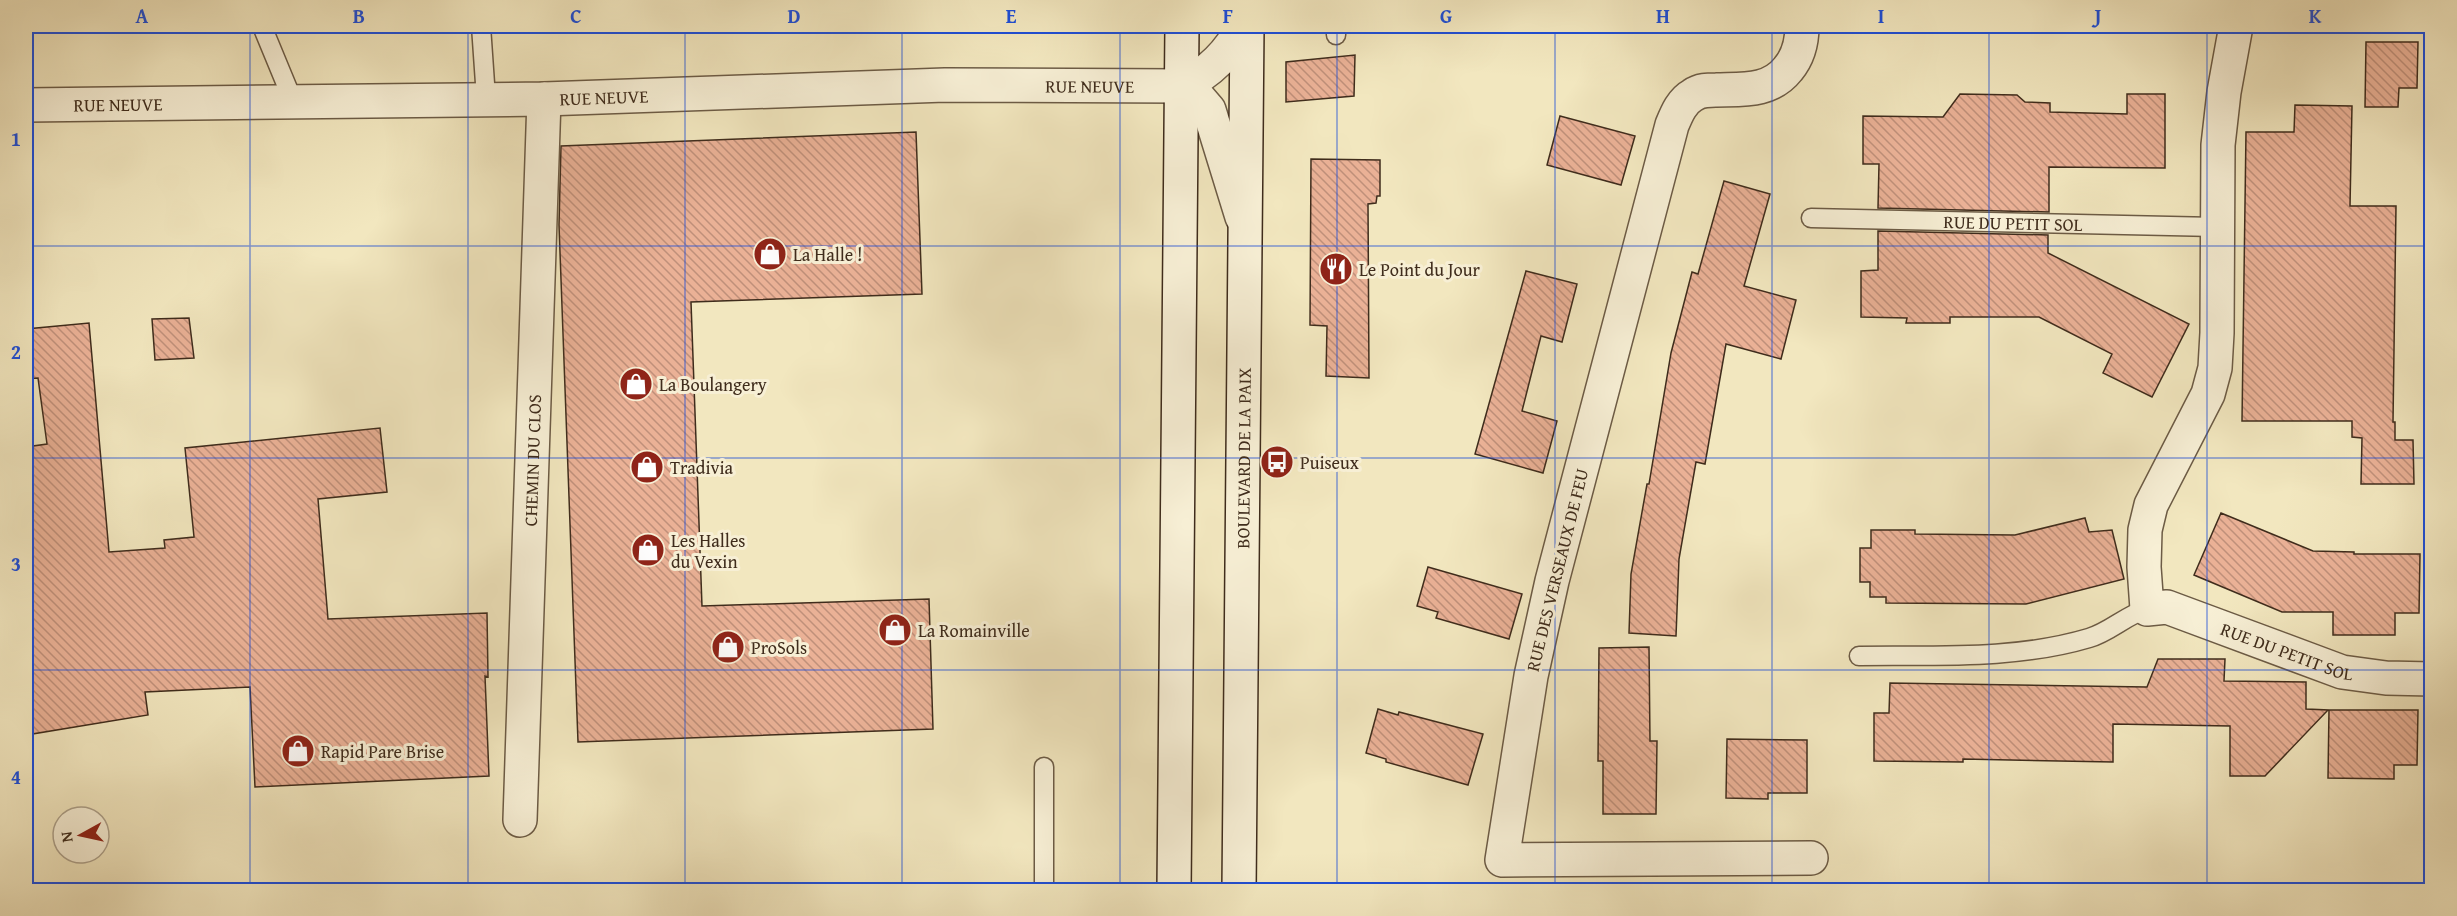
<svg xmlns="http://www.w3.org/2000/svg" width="2457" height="916" viewBox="0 0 2457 916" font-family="'Gentium Book Plus',serif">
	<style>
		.building { fill: url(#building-back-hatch); stroke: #3f2c1c; stroke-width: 1.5 }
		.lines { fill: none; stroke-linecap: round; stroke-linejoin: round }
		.service-casing { stroke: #6c5b45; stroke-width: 21 }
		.minor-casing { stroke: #6c5b45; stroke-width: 36 }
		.secondary-casing { stroke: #3f2c1c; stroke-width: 36 }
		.service { stroke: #f7efd5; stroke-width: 18 }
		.minor { stroke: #f7efd5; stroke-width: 33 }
		.secondary { stroke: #f7efd5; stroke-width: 33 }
		.grid { fill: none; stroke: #1d4ed8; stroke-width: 1.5; stroke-opacity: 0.55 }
		.labels { text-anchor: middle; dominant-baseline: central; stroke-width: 6; stroke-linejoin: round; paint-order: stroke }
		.street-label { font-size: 18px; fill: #3f2c1c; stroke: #f7efd5 }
		.poi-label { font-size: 18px; fill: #3f2c1c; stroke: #f7efd5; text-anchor: start }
		.neatline { fill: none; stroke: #1d4ed8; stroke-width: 2 }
		.grid-label { font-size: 20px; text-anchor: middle; font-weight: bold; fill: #1d4ed8 }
	</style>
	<defs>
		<pattern id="building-back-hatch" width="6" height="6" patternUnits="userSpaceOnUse" patternTransform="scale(1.5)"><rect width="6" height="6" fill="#eab196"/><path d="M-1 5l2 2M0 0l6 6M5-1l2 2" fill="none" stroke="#bf907a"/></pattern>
	</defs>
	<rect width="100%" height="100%" fill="#f2e7bf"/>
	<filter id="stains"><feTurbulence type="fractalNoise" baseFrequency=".00333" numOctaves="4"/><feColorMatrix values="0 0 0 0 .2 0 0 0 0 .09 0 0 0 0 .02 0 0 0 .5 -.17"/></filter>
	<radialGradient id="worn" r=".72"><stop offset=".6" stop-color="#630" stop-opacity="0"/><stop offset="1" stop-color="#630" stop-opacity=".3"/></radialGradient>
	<path class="building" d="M2366 42H2418L2417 88H2399L2398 107H2365Z
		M1355 55 1354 96 1286 102V62Z
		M1960 94 2017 95 2025 102 2050 103V112L2127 114V94H2165V168L2049 167V212L1878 208 1879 164H1863V116L1943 117Z
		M2295 105 2352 106 2350 206H2396L2393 422H2395V440H2413L2414 484H2361L2362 438 2352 437V421H2242L2246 132H2294Z
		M1560 116 1635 136 1621 185 1547 165Z
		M916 132 922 294 691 302 702 606 929 599 933 729 578 742 559 225 561 146Z
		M1311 159 1380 160V196H1377L1376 203 1368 204 1369 378 1326 376 1327 326 1310 325Z
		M1724 181 1770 194 1744 286 1796 300 1781 359 1726 344 1705 464 1696 462 1679 559 1676 636 1629 633 1631 574 1647 484H1649L1671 353 1692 272 1698 274Z
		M1878 231 2048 235V253L2189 324 2152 397 2103 373 2112 354 2039 317H1950V323H1906L1907 318 1861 317V271L1878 270Z
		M1526 271 1577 284 1562 342 1541 336 1522 411 1557 421 1543 473 1475 454Z
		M189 318 194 358 155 360 152 319Z
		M89 323 109 552 165 548 164 540 194 537 185 448 380 428 387 492 318 499 328 619 487 613 488 677 485 676 489 776 255 787 250 687 145 692 148 715 26 735V447L47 444 38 378 26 379V329Z
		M2221 513 2313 551 2354 552V554H2420L2419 613H2395V635H2333V612H2282L2194 575Z
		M2085 518 2089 532 2112 530 2124 579 2026 604 1886 603V597H1870V582H1860V548H1871V530H1915V534L2015 535Z
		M1428 567 1522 594 1509 639 1436 618 1438 612 1417 606Z
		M1649 647 1650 741H1657L1656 814H1603V761H1598L1599 648Z
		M2158 659H2225L2224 681 2306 682V709L2328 710 2265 776H2230V726L2113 724V762L1963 759V762L1874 761V713H1889L1890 683 2147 687Z
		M1378 709 1398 715 1399 712 1483 734 1468 785 1386 762V759L1366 753Z
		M2329 710H2418L2417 765H2394V779L2328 778Z
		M1727 739 1807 740V793H1768V799L1726 798Z"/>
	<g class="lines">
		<g class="service-casing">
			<g id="service">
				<path d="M262 26 293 101"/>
				<path d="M481 26 486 98"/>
				<path d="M1336 35V26"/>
				<path id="s1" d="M1811 218 2216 227"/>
				<path d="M1859 656C1936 655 2015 660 2089 638 2110 632 2126 615 2147 609"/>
				<path d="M1044 767V890"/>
			</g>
		</g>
		<g class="minor-casing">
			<g id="minor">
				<path d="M1802 26C1802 42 1799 56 1788 69 1770 92 1743 89 1716 90 1708 90 1700 90 1693 95 1682 101 1677 113 1672 125L1552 581 1531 676 1502 860 1811 858"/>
				<path id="s2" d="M2236 26 2224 92 2218 145 2217 333 2215 368 2208 394 2151 505 2145 530 2144 567 2147 609 2167 607 2175 610 2342 672 2386 678 2432 679"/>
				<path d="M1182 86C1209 73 1230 52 1243 26"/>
				<path id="s3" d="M26 105 544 99 945 85 1182 86 1191 89 1209 110 1242 217"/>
				<path id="s4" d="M520 820 544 99"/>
			</g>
		</g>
		<g class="secondary-casing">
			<g id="secondary">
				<path d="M1174 890 1182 26"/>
				<path id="s5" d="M1239 890 1247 26"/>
			</g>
		</g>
		<use href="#service" class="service"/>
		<use href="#minor" class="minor"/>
		<use href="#secondary" class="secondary"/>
	</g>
	<path class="grid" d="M250 26V890M468 26V890M685 26V890M902 26V890M1120 26V890M1337 26V890M1555 26V890M1772 26V890M1989 26V890M2207 26V890M26 246H2432M26 458H2432M26 670H2432"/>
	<defs>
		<g id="shop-disc" transform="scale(1.725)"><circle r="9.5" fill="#8f2418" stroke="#f7efd5"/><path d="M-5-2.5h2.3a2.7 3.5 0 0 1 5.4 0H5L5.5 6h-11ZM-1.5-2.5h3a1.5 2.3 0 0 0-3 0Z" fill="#fff"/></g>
		<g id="restaurant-disc" transform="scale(1.725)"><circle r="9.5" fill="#8f2418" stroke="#f7efd5"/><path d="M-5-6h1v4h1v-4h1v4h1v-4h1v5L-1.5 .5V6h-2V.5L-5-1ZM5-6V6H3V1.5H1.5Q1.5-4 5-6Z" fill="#fff"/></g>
		<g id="bus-disc" transform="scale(1.725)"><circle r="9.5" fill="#8f2418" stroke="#f7efd5"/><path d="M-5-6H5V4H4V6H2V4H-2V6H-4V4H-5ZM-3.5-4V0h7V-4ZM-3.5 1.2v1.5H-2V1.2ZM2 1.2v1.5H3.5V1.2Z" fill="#fff"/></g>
	</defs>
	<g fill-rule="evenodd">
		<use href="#shop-disc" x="770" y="254"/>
		<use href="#restaurant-disc" x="1336" y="269"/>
		<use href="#shop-disc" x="636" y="384"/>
		<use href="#bus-disc" x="1277" y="462"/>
		<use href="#shop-disc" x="647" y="467"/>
		<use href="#shop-disc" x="648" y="550"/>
		<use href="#shop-disc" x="895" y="630"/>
		<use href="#shop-disc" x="728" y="647"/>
		<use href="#shop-disc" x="298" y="751"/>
	</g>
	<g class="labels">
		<g class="street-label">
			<text stroke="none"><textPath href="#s3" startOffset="1064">RUE NEUVE</textPath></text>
			<text stroke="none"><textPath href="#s3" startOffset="578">RUE NEUVE</textPath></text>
			<text stroke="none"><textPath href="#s3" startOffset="92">RUE NEUVE</textPath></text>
			<text stroke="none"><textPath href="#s1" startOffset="202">RUE DU PETIT SOL</textPath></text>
			<text stroke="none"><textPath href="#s5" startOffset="432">BOULEVARD DE LA PAIX</textPath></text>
			<text stroke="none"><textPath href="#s4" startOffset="360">CHEMIN DU CLOS</textPath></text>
			<text transform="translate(1557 570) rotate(-76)">RUE DES VERSEAUX DE FEU</text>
			<text stroke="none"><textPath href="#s2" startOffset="748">RUE DU PETIT SOL</textPath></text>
		</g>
		<g class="poi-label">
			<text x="793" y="254">La Halle !</text>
			<text x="1359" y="269">Le Point du Jour</text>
			<text x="659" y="384">La Boulangery</text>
			<text x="1300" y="462">Puiseux</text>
			<text x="670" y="467">Tradivia</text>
			<text x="671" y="540">Les Halles<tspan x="671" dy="21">du Vexin</tspan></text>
			<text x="918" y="630">La Romainville</text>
			<text x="751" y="647">ProSols</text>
			<text x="321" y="751">Rapid Pare Brise</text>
		</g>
	</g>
	<rect width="2457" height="916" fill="none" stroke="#f2e7bf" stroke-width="66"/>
	<g transform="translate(81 835) rotate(262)"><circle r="28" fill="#f7efd5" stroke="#ada18b" stroke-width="1.5"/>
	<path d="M0-4.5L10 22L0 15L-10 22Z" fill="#8f2418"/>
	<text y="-9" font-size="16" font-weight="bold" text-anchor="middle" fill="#3f2c1c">N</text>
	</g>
	<rect x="33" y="33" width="2391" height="850" class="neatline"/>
	<g class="grid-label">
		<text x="142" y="23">A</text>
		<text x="359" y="23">B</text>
		<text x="576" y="23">C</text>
		<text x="794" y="23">D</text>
		<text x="1011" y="23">E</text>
		<text x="1228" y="23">F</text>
		<text x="1446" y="23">G</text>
		<text x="1663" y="23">H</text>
		<text x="1881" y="23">I</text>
		<text x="2098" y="23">J</text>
		<text x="2315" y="23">K</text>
		<text x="16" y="146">1</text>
		<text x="16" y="359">2</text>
		<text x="16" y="571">3</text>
		<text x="16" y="784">4</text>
	</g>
	<rect width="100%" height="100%" filter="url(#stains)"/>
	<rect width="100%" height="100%" fill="url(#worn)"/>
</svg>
